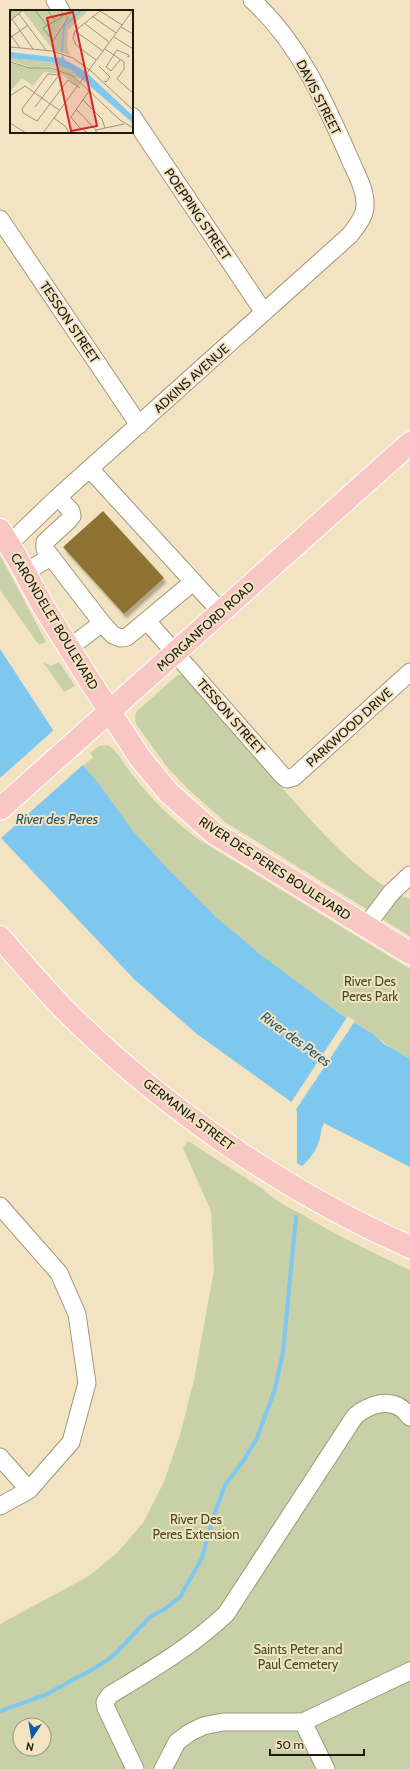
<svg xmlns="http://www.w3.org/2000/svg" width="410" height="1769" viewBox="0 0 410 1769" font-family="Cabin,sans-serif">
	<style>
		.green { fill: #c7d0a7; fill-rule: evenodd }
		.water { fill: #7ec7ee }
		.pier { fill: #f2e3c3 }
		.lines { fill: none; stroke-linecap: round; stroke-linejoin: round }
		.stream { stroke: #7ec7ee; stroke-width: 4 }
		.building { fill: #8e7230; filter: url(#shadow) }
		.minor-casing { stroke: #a39678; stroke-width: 19 }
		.major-casing { stroke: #fff; stroke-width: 24 }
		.minor { stroke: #fff; stroke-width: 17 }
		.major { stroke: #f8c7c4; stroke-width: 22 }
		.labels { text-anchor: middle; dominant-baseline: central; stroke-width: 4; stroke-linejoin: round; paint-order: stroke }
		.street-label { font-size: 13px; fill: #1f1a0e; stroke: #f2e3c3 }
		.park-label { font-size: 13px; fill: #454e1c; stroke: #f2e3c3 }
		.water-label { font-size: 14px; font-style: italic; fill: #1f5772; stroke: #f2e3c3 }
		.inset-river { fill: none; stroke: #7ec7ee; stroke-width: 2 }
		.inset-road { fill: none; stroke: #9e937b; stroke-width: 1 }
		.view { fill: #d62828; fill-opacity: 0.15; stroke: #d62828; stroke-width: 2 }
		.inset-edge { fill: none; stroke: #1f1a0e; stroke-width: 2 }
	</style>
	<defs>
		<filter id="shadow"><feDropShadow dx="2.5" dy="4.5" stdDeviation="1" flood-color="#0004"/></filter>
	</defs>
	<rect width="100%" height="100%" fill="#f2e3c3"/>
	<path class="green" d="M0 555 46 642 39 645 0 590Z
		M43 662 51 666 59 662 75 686 64 692Z
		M178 675H184C219 717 255 759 292 799 323 834 366 882 410 899V936L225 822 187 788 167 767 136 724 135 716 137 711Z
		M107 745C116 749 122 760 127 768 148 796 170 818 198 839L410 969V1059C393 1051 380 1039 365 1029 282 977 195 906 132 831 115 810 101 786 83 766L93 757 90 753 99 746Z
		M188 1141 263 1189C274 1200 288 1207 301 1214 336 1235 373 1253 410 1270V1769H0V1624L89 1576 118 1552 143 1523 164 1482 180 1435 194 1380 214 1270 211 1211 183 1148ZM20 1725H44V1749H20Z"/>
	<path class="water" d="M0 649 53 730 99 784 132 830 167 868 216 917 261 955 339 1013 373 1034 384 1044 410 1059V1167L324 1123C321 1128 321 1133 320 1138 317 1150 310 1159 302 1166L297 1163V1111L290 1101 197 1034 134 979 1 838 0 836Z"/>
	<path class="pier" d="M55 729 84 764 0 839V778Z
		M348 1016 355 1021 295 1111 290 1104Z"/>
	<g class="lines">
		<path class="stream" d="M0 1711 45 1695 95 1668 112 1657 151 1616 165 1609 180 1597 202 1558 213 1518 225 1485 244 1460 257 1438 275 1389 283 1352 296 1217"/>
	</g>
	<path class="building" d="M103 511 164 578 124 614 63 547Z"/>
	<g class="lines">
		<g class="minor-casing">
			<path id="minor" d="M55 0 61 11
				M132 116 263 311
				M0 219 139 425
				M90 469 221 612
				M58 497 71 511 72 516 69 520 45 542V549L102 623 113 635 121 638 127 637 193 582
				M9 544 58 497 350 235C356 227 365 217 365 206 366 189 355 172 349 157 324 100 299 43 252 0
				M25 573 50 557
				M147 621 282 775 287 779 294 777 410 672
				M69 648 102 623
				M366 926 391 893 410 875
				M0 1206 59 1273 77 1314 87 1383 71 1442 29 1490 0 1506
				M0 1457 29 1490
				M303 1722 326 1769
				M135 1769 106 1708 105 1702 110 1695C151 1670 191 1647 226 1614L355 1416C367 1406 386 1398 401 1408 404 1410 407 1414 410 1417
				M163 1769 177 1742 189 1733 203 1726 223 1722H303L410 1671"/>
		</g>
		<g class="major-casing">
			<path id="major" d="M0 530 17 558 43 606 88 678 140 758 169 793 214 833 410 953
				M0 809 410 443
				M0 937C22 963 43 988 67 1012 162 1107 287 1193 410 1247"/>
		</g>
		<use href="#minor" class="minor"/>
		<use href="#major" class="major"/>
	</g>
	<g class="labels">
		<g class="street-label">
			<text transform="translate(319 97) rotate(63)">DAVIS STREET</text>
			<text transform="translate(198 214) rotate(56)">POEPPING STREET</text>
			<text transform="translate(70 322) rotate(56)">TESSON STREET</text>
			<text transform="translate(191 378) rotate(-42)">ADKINS AVENUE</text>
			<text transform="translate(55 621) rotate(59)">CARONDELET BOULEVARD</text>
			<text transform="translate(205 626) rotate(-42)">MORGANFORD ROAD</text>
			<text transform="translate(231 716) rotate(49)">TESSON STREET</text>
			<text transform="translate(349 727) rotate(-42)">PARKWOOD DRIVE</text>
			<text transform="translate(275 868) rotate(33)">RIVER DES PERES BOULEVARD</text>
			<text transform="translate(189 1114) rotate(37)">GERMANIA STREET</text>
		</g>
		<g class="park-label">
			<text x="370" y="981">River Des<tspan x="370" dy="15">Peres Park</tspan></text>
			<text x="196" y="1519">River Des<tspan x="196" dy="15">Peres Extension</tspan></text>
			<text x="298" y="1649">Saints Peter and<tspan x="298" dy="15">Paul Cemetery</tspan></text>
		</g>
		<g class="water-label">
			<text x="57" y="819">River des Peres</text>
			<text transform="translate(296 1039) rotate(36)">River des Peres</text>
		</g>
	</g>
	<g transform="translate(10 10)">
		<rect width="123" height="123" fill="#f2e3c3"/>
		<path d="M0 0H79L58 20 57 37 60 45 43 40 13 1 0 10ZM0 48 42 52 58 58 72 68 70 69 42 57H22L0 51ZM0 53 15 57 38 58 62 66 69 71 67 75 51 64 34 62 23 76 12 68 0 81Z" fill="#c7d0a7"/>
		<path d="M0 42 51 48 53 45 54 49 76 62 123 106V113L61 60 41 52 0 48Z" fill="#7ec7ee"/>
		<path class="inset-river" d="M52 42 54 16 72 0"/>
		<path class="inset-road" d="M25 0 37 16M37 0 45 10M50 0 54 4H55L58 8 43 31 33 18 51 8 54 4 62 0M9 4 36 40M82 6 106 23M2 9 23 39M0 11 13 0M74 13 99 32M111 17 123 24M65 21 93 41M0 24 10 38M104 27 123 39M0 28 18 15M0 37 42 41 63 48 81 61 123 100M95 39 114 52V59L107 69 123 83M86 50 66 35 63 28 65 21 90 1 112 15M110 50 101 61 96 57 107 40 119 45V47L117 46M0 52 20 58H41L63 66 110 110 123 118M89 56 100 67 96 72 94 71M49 65 38 64 12 99 13 103 27 111 58 70 70 78M0 86 15 76 49 100M73 90 92 109 95 118M25 97 49 65M66 99 86 120M44 108 56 117 59 123M0 113 16 123M33 123 123 0M78 123 69 117 61 107 79 81M86 123V120L114 114"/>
		<path class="view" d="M63 2 87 116 61 121 37 8Z"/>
		<rect width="123" height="123" class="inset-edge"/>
	</g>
	<g transform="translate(32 1737) rotate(192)"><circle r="19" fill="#f2e3c3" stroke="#9e937b"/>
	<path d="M0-3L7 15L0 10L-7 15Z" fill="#1359a9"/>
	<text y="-6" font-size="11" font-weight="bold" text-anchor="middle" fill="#1f1a0e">N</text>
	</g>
	<path d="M270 1749v6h94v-6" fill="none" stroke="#1f1a0e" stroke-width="2"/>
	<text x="276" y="1749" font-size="12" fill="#1f1a0e" stroke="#f2e3c3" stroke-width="3" paint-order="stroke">50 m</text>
</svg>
